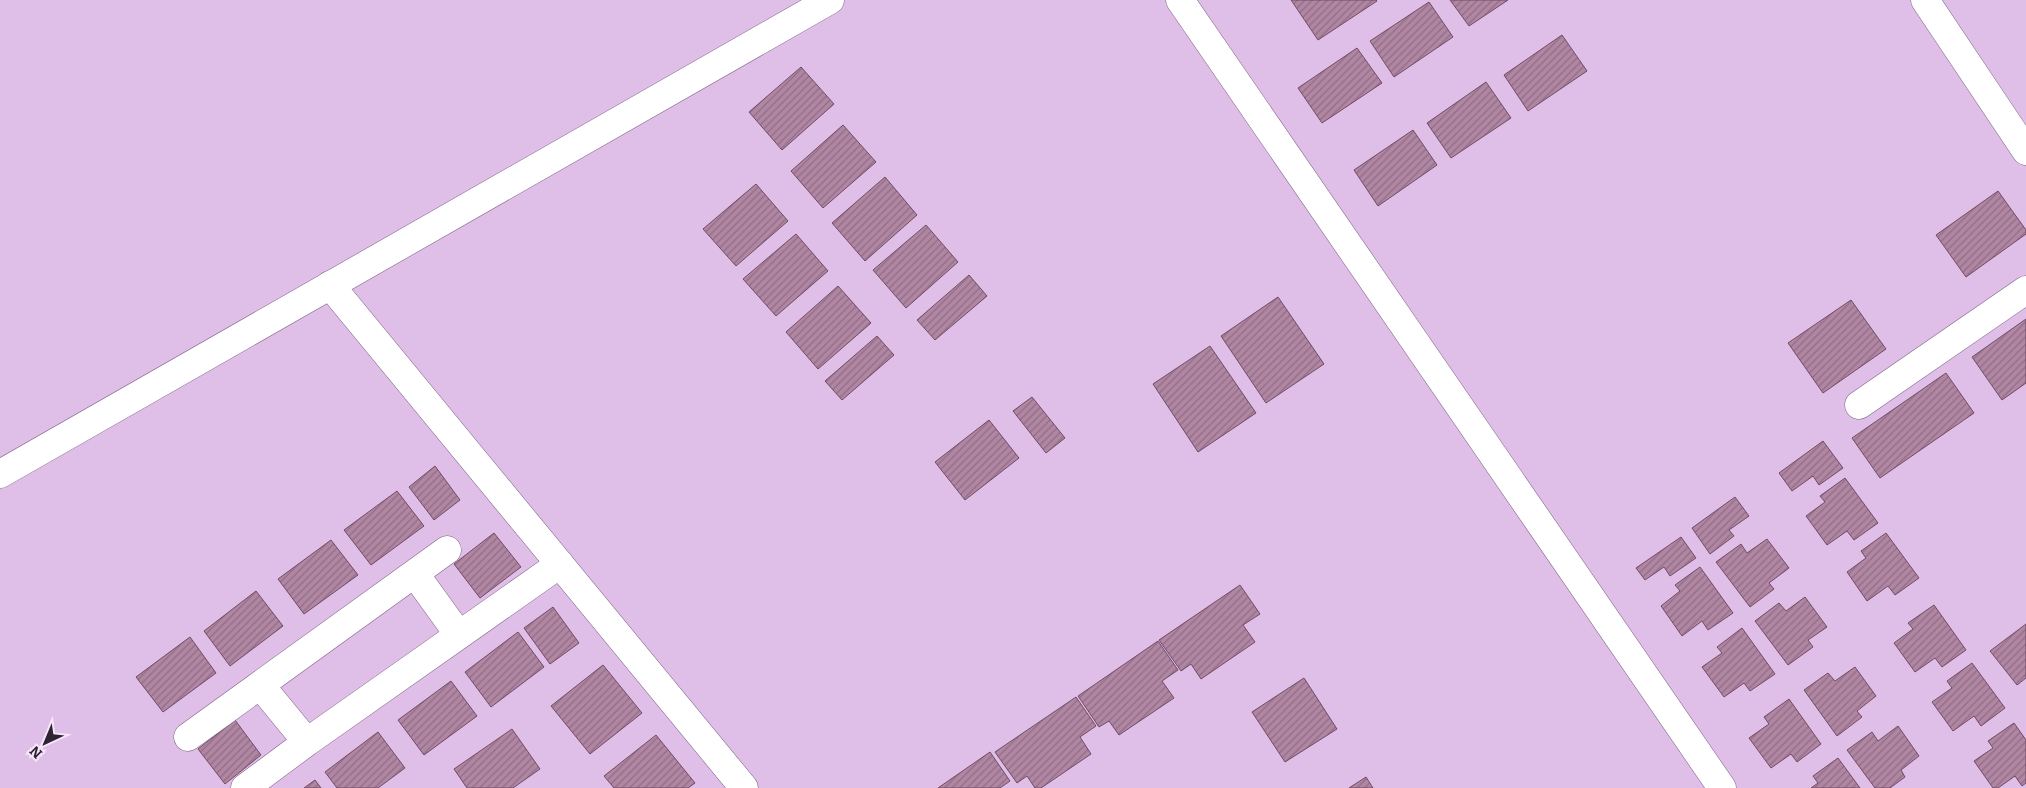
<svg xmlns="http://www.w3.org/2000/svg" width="2026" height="788" viewBox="0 0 2026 788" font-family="Bitter,serif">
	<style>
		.building { fill: url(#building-hatch); stroke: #724b66 }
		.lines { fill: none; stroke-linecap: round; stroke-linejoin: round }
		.minor-casing { stroke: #7f6286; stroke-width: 29 }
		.tertiary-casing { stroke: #7f6286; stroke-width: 29 }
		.minor { stroke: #fff; stroke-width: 28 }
		.tertiary { stroke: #fff; stroke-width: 28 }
	</style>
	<defs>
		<pattern id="building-hatch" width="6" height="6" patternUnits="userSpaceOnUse" patternTransform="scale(1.25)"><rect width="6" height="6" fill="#b086a2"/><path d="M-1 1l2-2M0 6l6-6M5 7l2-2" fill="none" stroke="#906d85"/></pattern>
	</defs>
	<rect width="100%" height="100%" fill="#dfbfe7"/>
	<path class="building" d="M1291 0H1376L1377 1 1318 40Z
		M1450 0H1508L1469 26Z
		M1429 2 1453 37 1394 77 1370 41Z
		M1562 35 1587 71 1528 111 1504 75Z
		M1357 48 1382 83 1322 123 1298 88Z
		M801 67 834 104 782 150 749 112Z
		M1486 82 1511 118 1451 158 1427 123Z
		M843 125 876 162 823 208 791 171Z
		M1413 130 1437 165 1378 206 1354 170Z
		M885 177 917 215 865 261 832 223Z
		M756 184 788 221 736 266 703 229Z
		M1998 191 2026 230V234L1966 277 1936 235Z
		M926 225 958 262 906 308 873 270Z
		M796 234 828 271 776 316 743 279Z
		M969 275 987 296 935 340 917 320Z
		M838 286 871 323 818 369 786 332Z
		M1278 297 1324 364 1266 403 1221 336Z
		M1851 300 1886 349 1823 393 1788 343Z
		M2026 319V383L2002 400 1972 357Z
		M877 336 894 355 842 400 825 381Z
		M1210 346 1256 413 1198 452 1153 384Z
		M1946 373 1974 413 1880 478 1852 438Z
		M1032 397 1065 438 1046 453 1013 411Z
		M989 420 1019 458 965 500 935 462Z
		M1823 441 1843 468 1819 485 1813 476 1792 491 1779 473Z
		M435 466 460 500 434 520 409 487Z
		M1845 478 1878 523 1854 540 1847 531 1827 545 1806 516 1825 502 1820 496Z
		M397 491 424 526 371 565 344 530Z
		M1735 497 1749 516 1729 530 1734 536 1710 554 1692 528Z
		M494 533 521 567 480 598 454 564Z
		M1886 533 1919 578 1895 595 1888 586 1867 601 1847 572 1866 558 1861 551Z
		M1681 537 1696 558 1670 576 1664 567 1645 580 1636 568Z
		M1767 539 1789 568 1769 583 1774 589 1750 607 1716 562 1741 544 1747 553Z
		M331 540 358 575 304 614 278 579Z
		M1700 567 1733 613 1708 630 1702 621 1682 636 1661 606 1680 591 1675 585Z
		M1240 585 1260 614 1243 625 1255 642 1201 679 1191 664 1181 671 1159 640Z
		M256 591 283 626 230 666 204 631Z
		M1805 597 1827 627 1808 640 1813 647 1788 665 1755 621 1779 603 1786 611Z
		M1934 605 1966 650 1942 667 1935 658 1915 672 1894 643 1913 629 1908 623Z
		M553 607 579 643 550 664 524 628Z
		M2026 624V678L2017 685 1990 651Z
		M1742 628 1775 674 1750 691 1744 683 1724 697 1702 667 1722 653 1717 647Z
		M518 632 544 667 491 707 465 672Z
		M190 637 216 673 163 712 136 677Z
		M1158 641 1178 670 1162 681 1174 698 1119 735 1109 721 1099 727 1078 696Z
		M1972 663 2005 708 1981 726 1974 716 1953 731 1932 702 1952 688 1947 681Z
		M603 665 642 713 590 754 551 706Z
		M1855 667 1876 696 1857 711 1862 717 1837 736 1804 690 1828 673 1835 681Z
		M1304 678 1337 729 1285 762 1252 712Z
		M451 681 477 716 424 755 398 720Z
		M1076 697 1096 726 1080 737 1091 754 1041 788H1035L1027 776 1017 783 995 752Z
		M1789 699 1821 744 1797 762 1791 754 1771 768 1749 738 1769 724 1764 717Z
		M235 720 261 755 225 784 198 749Z
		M2014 723 2026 740V783L2022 786 2015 776 1998 788H1993L1974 761 1993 748 1988 741Z
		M1898 726 1919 756 1901 770 1905 777 1890 788H1875L1847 750 1872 732 1878 741Z
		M512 729 540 769 513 788H467L454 769Z
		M378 732 405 768 378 788H337L325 772Z
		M656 735 695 783 688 788H614L604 776Z
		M990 752 1010 781 1000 788H938Z
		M1838 758 1860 788H1811L1818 783 1813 776Z
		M1366 777 1373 788H1349Z
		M315 780 321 788H304Z"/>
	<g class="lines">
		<g class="minor-casing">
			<path id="minor" d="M1180 0 1722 788
				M1925 0 2026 151
				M330 285 744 788
				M1859 405 2026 290
				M415 574 459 635
				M260 685 307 742
				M188 737 447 550
				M245 788 307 742 560 564"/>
		</g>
		<g class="tertiary-casing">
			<path id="tertiary" d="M0 474 830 0"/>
		</g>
		<use href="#minor" class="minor"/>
		<use href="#tertiary" class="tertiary"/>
	</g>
	<g transform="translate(45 743) rotate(224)" stroke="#f7e6fb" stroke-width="4" paint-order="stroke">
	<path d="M0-4L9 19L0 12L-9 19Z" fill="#2f2332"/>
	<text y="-8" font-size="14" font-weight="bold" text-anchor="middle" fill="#2f2332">N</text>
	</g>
</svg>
